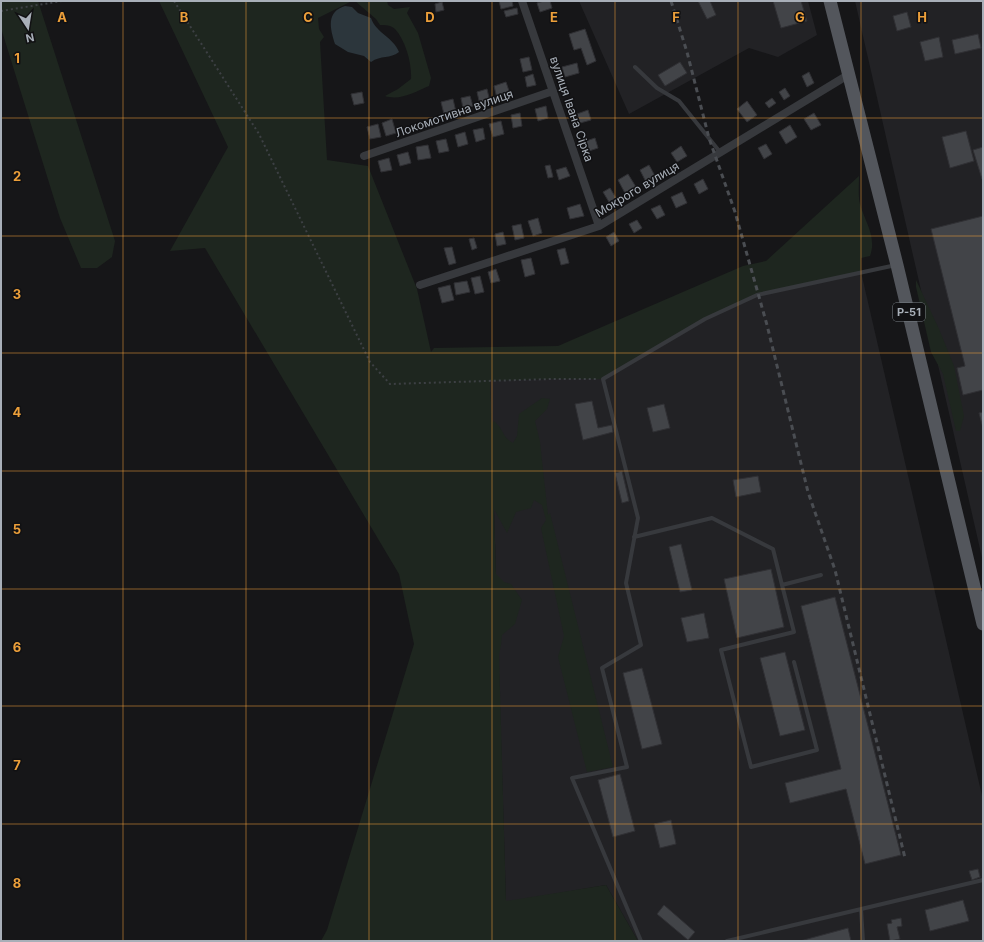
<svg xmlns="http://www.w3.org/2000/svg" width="984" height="942" viewBox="0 0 984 942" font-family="Inter,sans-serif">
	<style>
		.built { fill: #222225 }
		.green { fill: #1e261f }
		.water { fill: #2c363c }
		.building { fill: #424448; stroke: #303034 }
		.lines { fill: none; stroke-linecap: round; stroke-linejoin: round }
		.path { stroke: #3d4044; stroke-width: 2; stroke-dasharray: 2 3; stroke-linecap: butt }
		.service { stroke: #37393d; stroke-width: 4 }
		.minor { stroke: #37393d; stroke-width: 8 }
		.primary { stroke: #53565c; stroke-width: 13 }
		.rail { stroke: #4a4d52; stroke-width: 3; stroke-dasharray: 5 4; stroke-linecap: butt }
		.grid { fill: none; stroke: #ec9f3a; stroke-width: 1; stroke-opacity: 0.55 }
		.labels { text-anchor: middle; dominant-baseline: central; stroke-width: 3; stroke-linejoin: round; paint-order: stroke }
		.shield { fill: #111113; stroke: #7b8086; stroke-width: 1 }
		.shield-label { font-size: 11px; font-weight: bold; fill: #a8afb8 }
		.street-label { font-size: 12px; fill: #a8afb8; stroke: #111113 }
		.grid-label { font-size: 13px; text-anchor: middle; font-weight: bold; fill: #ec9f3a; stroke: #111113; stroke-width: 3; stroke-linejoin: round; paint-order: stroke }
	</style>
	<rect width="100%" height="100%" fill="#161618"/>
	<path class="built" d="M579 1H808L817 35 778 57 749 48 629 114Z
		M855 1H983V562Z
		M861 272 983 800V941H638L606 885 506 902 490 380 551 379H603L705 319 757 295Z"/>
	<path class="green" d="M1 1H38L115 241 112 257 97 268H81L60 218 1 28Z
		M159 1H352L318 18 319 29 324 37 320 42 327 160 368 166 417 289 431 352 434 348 558 346 743 266 766 261 859 176C859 185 858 196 860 204 865 222 877 237 870 256L861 258V272L757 295 705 319 603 379H551L490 381 492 423 494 421C504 429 501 436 513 443L517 436 519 414 542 398 550 399 547 409 535 421 540 442 548 515 550 513 613 767 587 772 558 657 564 636 541 528 546 520 542 505 534 500 531 508 516 512 507 533 494 509 496 574 504 582 511 584 522 600 515 624 502 635 501 645 499 655 506 901 606 885 638 941H321L327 930 414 644 399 574 205 248 170 251 228 147Z
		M355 1H387L388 5 394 9 410 7 407 13 418 33 431 78 429 86C415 92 400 101 385 96L398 89 411 79C412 64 406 41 395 29 391 25 385 25 380 25L376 19Z
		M916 280 939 329 954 366 964 416 960 431H956L943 374 931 352 916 287Z"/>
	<path class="water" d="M345 6 352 7 358 13 371 18C376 33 393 37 399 52 390 59 381 55 371 62L364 56 348 52 335 44C330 28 326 12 345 6Z"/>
	<path class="building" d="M499 1H512L513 6 501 9Z
		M544 1H550L552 8 540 12 537 3Z
		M698 1H710L716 15 707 19Z
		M773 1H801L807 21 781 28Z
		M442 2 444 10 436 12 435 4Z
		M517 8 518 14 506 17 504 11Z
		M907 12 911 27 897 31 893 16Z
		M585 29 596 61 587 65 581 48 574 50 569 34Z
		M978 34 981 48 955 54 952 40Z
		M939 37 943 57 925 61 920 42Z
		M529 57 532 70 523 72 520 59Z
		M680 62 687 73 665 86 658 75Z
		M577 63 579 73 565 77 562 67Z
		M809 72 814 83 807 87 802 76Z
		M533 74 536 85 527 87 525 77Z
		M506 82 510 94 497 98 494 86Z
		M785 88 790 96 784 100 779 92Z
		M487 89 490 102 480 105 477 92Z
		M362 92 364 103 354 105 351 94Z
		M470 96 473 106 463 108 461 98Z
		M772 98 776 103 769 108 765 103Z
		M453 99 456 112 444 114 441 102Z
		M747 101 757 115 747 122 737 109Z
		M546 106 548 118 538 121 535 109Z
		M588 110 591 120 580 123 577 114Z
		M520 113 522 126 513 128 511 115Z
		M814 113 821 125 811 130 804 119Z
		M392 119 396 133 386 136 382 123Z
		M501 121 504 134 493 137 489 124Z
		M378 124 381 137 370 139 367 127Z
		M790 125 797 137 786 144 779 132Z
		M483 128 485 139 476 142 473 130Z
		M966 131 974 161 950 168 942 137Z
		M465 132 468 144 458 147 455 135Z
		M595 138 598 148 589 151 586 141Z
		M446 139 449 151 439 153 436 141Z
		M766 144 772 154 764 159 758 148Z
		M428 145 431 158 418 160 416 147Z
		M681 146 687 156 677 162 671 153Z
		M983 147V179H982L973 150Z
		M408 152 411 163 400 166 397 155Z
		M389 158 392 170 381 172 378 161Z
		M550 165 553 177 548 178 545 166Z
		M649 165 655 176 646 182 640 170Z
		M566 167 570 176 559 180 556 170Z
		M628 174 636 187 625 193 618 180Z
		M703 179 708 189 699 194 694 184Z
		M610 188 616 198 609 202 603 192Z
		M682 192 687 203 676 208 671 197Z
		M580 204 584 216 570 219 567 208Z
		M660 205 665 215 657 219 651 209Z
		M983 216V390L963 395 957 368 965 366 931 229Z
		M538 218 542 233 533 236 528 221Z
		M637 220 642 228 634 233 629 224Z
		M521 224 524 238 515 240 512 226Z
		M503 232 506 244 497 246 495 234Z
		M614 232 619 241 611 246 606 237Z
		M474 238 477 248 472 250 469 239Z
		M452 247 456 263 449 265 444 248Z
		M565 248 569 263 561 265 557 250Z
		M531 258 535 274 525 277 521 260Z
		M496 269 500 281 491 283 488 272Z
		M480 276 484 292 475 294 471 278Z
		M467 281 470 292 456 295 454 283Z
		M450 285 454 300 442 303 438 288Z
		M592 401 598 428 612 425 613 432 583 440 575 404Z
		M664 404 670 428 653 432 647 408Z
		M983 412V428L979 413Z
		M622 471 629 501 622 503 615 473Z
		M758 476 761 492 736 497 733 480Z
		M681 544 692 590 680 592 669 547Z
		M771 569 784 627 737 638 724 579Z
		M835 597 901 855 865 864 846 789 790 803 785 783 841 769 801 606Z
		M704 613 709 638 687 642 681 618Z
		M785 652 805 730 780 736 760 658Z
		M642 668 662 744 642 749 623 673Z
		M620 774 635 831 613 837 598 780Z
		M671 820 676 844 660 848 654 824Z
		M978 869 980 877 972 880 969 871Z
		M963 900 969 921 930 931 925 910Z
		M664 905 695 932 688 940 657 914Z
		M901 918 902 926 897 927 900 939 890 941 887 924 892 923 891 920Z
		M848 928 851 941H800Z"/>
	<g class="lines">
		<path class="path" d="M174 1 259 134 370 362 390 384 551 379H596
			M1 11 62 1"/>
		<path class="service" d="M635 67 657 88 679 101 720 152
			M634 537 712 518 773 549 782 585 821 575
			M782 585 794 632 721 650 751 767 817 750 794 662
			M861 909 863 941
			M641 941 572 778 627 767 602 668 641 645 626 583 638 518 603 379 705 319 757 295 896 265
			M727 941 983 880"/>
		<path class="minor" d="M522 1 599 226
			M364 156 553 91
			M420 285 599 226 848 75"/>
		<path class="primary" d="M830 1 897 265 983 624"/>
		<path class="rail" d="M671 1 687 52 709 138 735 212 767 325 808 492 835 570 905 858"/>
	</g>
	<path class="grid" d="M123 1V941M246 1V941M369 1V941M492 1V941M615 1V941M738 1V941M861 1V941M1 118H983M1 236H983M1 353H983M1 471H983M1 589H983M1 706H983M1 824H983"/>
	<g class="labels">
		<rect class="shield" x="893" y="303" width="32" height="18" rx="3"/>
		<g class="shield-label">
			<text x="909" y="312">Р-51</text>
		</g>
		<g class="street-label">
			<text transform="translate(572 109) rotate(71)">вулиця Івана Сірка</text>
			<text transform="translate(454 113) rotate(-19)">Локомотивна вулиця</text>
			<text transform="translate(637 189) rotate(-31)">Мокрого вулиця</text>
		</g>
	</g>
	<g class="grid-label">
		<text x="62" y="22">A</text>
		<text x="184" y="22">B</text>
		<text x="308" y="22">C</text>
		<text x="430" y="22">D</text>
		<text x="554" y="22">E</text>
		<text x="676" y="22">F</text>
		<text x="800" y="22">G</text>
		<text x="922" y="22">H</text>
		<text x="17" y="63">1</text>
		<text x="17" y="181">2</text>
		<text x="17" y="299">3</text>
		<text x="17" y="417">4</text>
		<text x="17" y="534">5</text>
		<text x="17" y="652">6</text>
		<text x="17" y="770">7</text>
		<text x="17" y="888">8</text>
	</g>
	<rect width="984" height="942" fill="none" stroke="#a8afb8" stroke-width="4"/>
	<g transform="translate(28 28) rotate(168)" stroke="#111113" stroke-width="3" paint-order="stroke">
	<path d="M0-3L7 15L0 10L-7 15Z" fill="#a8afb8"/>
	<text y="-6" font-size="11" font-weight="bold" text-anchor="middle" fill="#a8afb8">N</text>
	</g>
</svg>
